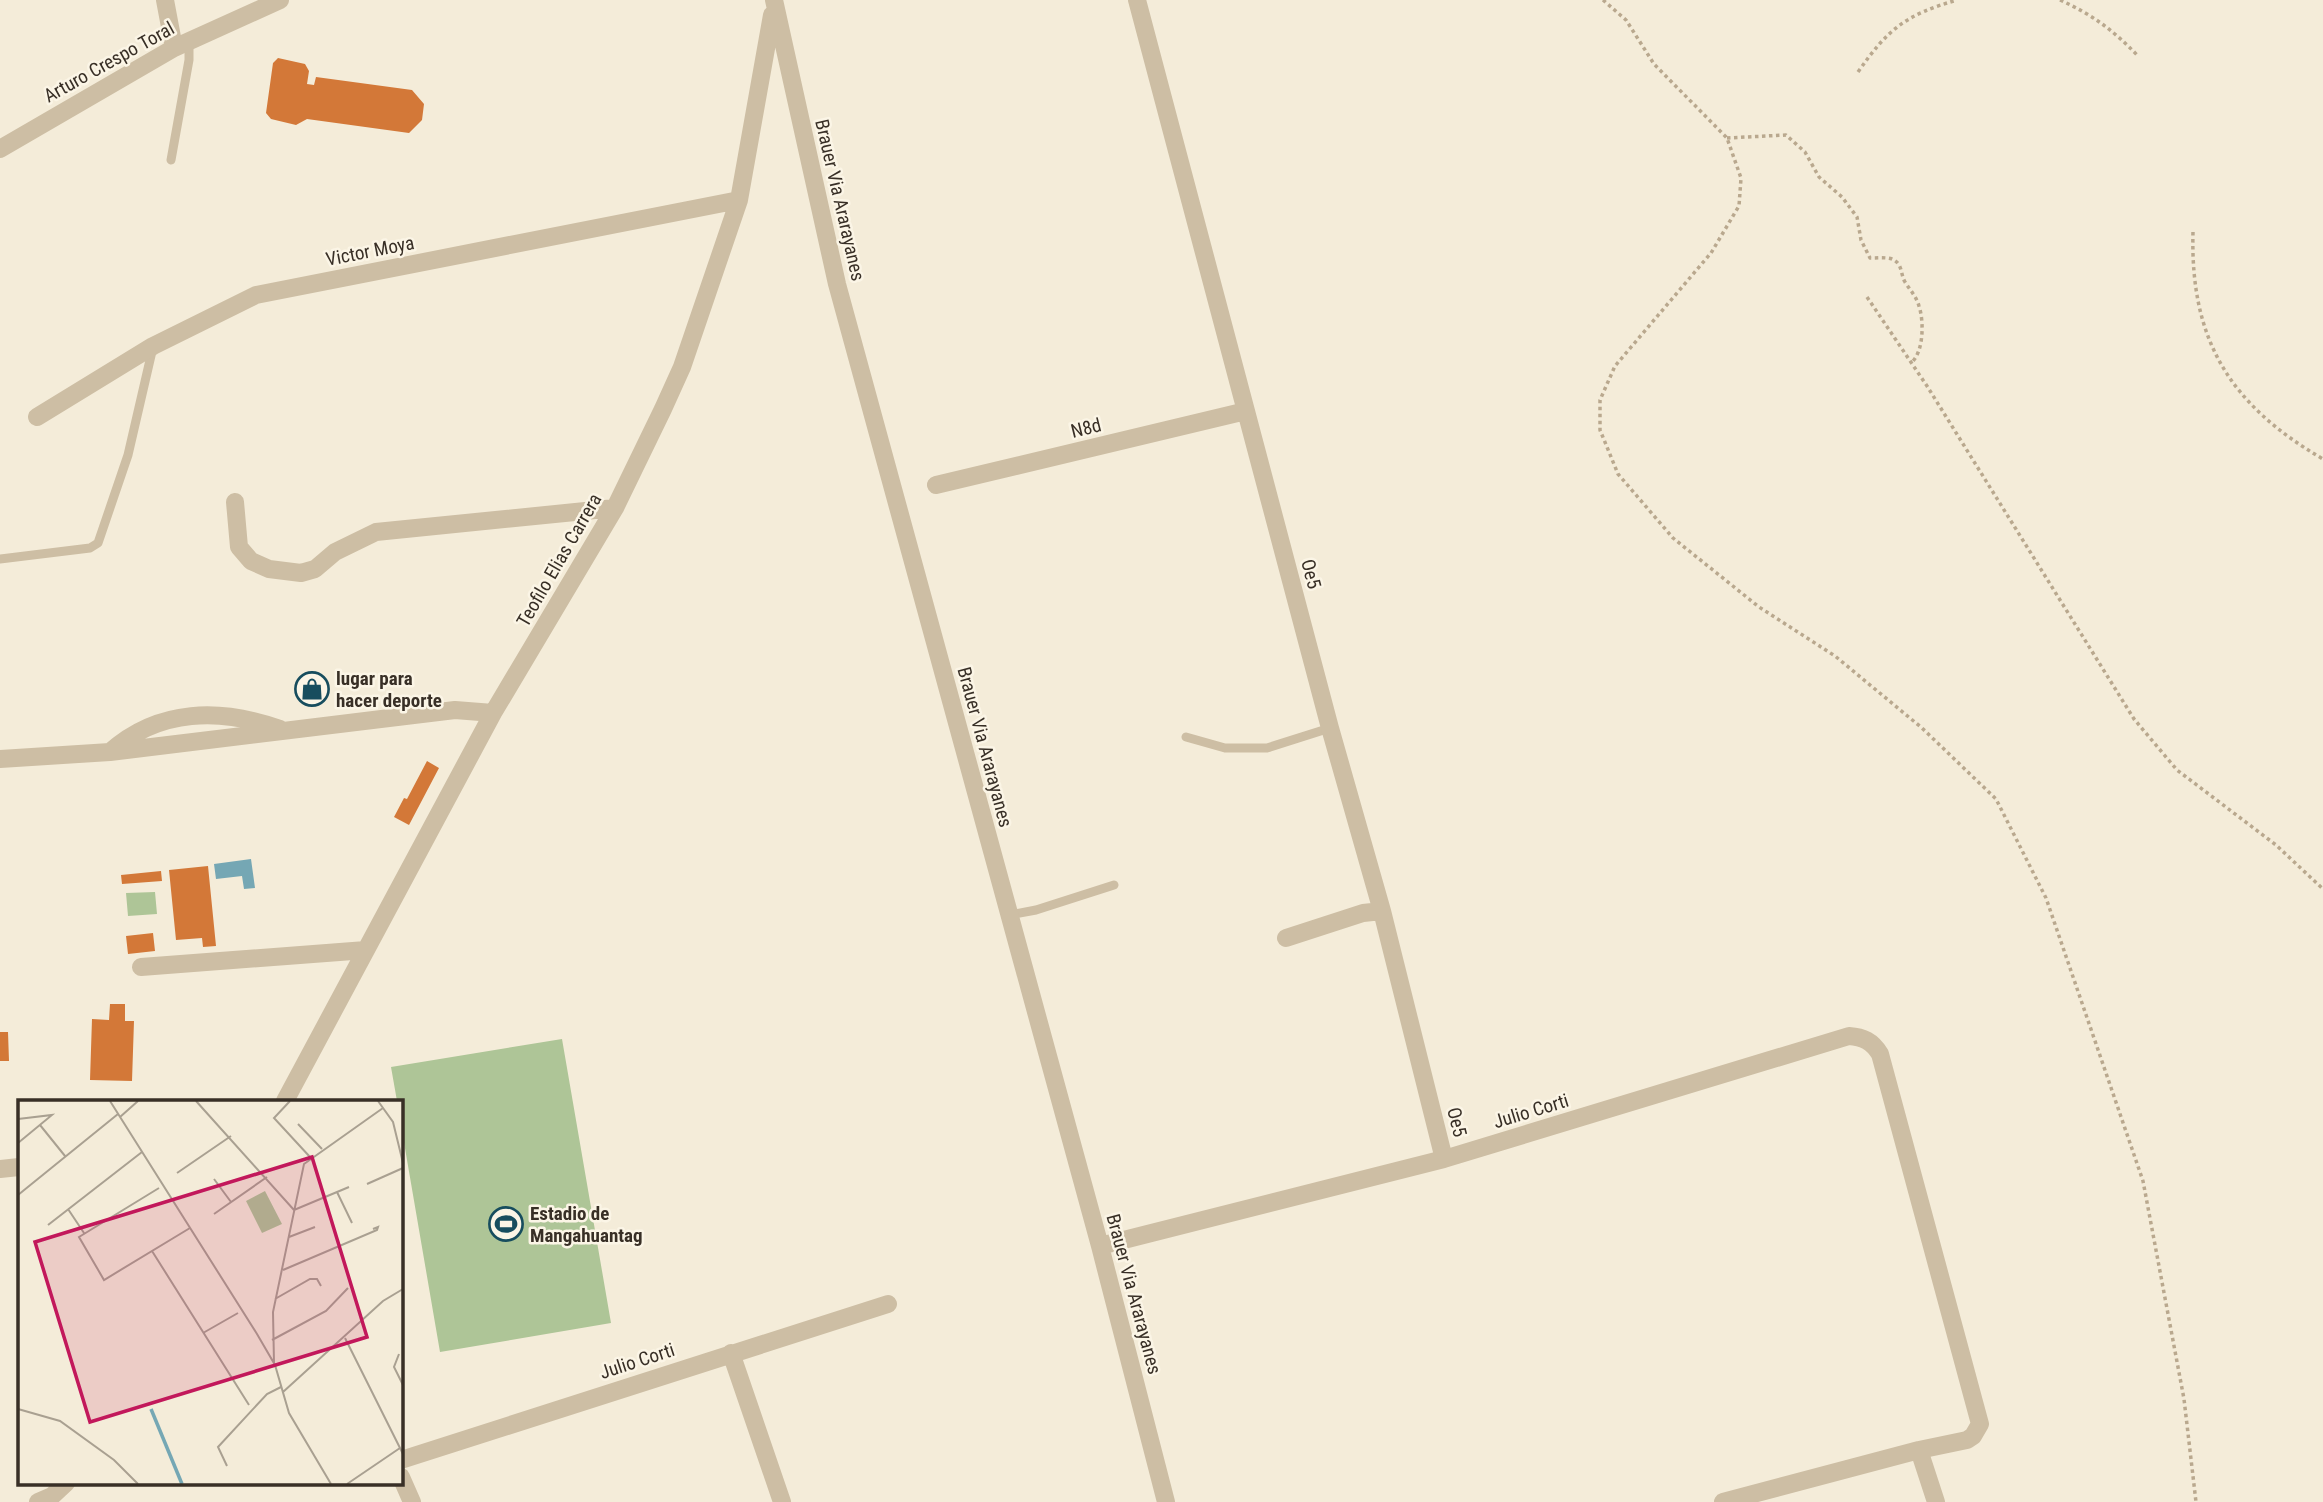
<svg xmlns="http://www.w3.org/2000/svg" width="2323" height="1502" viewBox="0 0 2323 1502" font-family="'Roboto Condensed',sans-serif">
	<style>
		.green { fill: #aec597 }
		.water { fill: #75a7b4 }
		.building { fill: #d37838 }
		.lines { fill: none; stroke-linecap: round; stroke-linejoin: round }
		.path { stroke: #b9a88e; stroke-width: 3.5; stroke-dasharray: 3.5 3.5; stroke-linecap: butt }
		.lane { stroke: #cdbea4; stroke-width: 9 }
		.street { stroke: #cdbea4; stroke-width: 18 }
		.labels { text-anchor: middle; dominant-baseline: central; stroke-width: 5; stroke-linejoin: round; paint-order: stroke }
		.street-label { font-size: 19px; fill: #382f26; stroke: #fbf5e6 }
		.poi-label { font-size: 19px; font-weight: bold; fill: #382f26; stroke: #fbf5e6; text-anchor: start }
		.inset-river { fill: none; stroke: #75a7b4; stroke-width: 3.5 }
		.inset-road { fill: none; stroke: #a9a091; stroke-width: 2 }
		.view { fill: #c2185b; fill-opacity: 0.15; stroke: #c2185b; stroke-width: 3.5 }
		.inset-edge { fill: none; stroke: #382f26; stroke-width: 3.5 }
	</style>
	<rect width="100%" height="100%" fill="#f4ecd9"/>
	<path class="green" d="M155 892 157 914 128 916 126 893Z
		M562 1039 611 1323 440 1352 401 1125V1101H397L391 1067Z"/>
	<path class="water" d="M251 859 255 888 244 889 242 876 216 879 214 864Z"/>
	<path class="building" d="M278 58 305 64 309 71 307 84 314 85 316 77 412 90 424 104 422 120 409 133 307 119 296 125 271 119 266 113 273 63Z
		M427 761 439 768 409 825 394 817 404 798 407 799Z
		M208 866 216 946 203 947 202 938 176 940 169 870Z
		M161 871 162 881 122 884 121 875Z
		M153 933 155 951 128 954 126 936Z
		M110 1004H125V1021H134L132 1081 90 1080 92 1019 109 1020Z
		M0 1032H8L9 1061H0Z"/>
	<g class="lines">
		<path class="path" d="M1603 0 1626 20 1654 64 1727 138 1741 178 1739 206 1711 253 1615 366 1600 400V430L1618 474 1673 538 1759 607 1835 656 1922 728 1996 799 2046 898 2143 1181 2184 1399 2196 1502
			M2060 0C2093 15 2113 30 2138 56
			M1858 72C1888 29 1905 15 1957 0
			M1727 138 1786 135 1805 152 1819 177 1842 197 1857 217 1861 240 1870 258C1876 258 1886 257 1892 259 1903 264 1900 273 1905 282 1910 290 1916 296 1919 306 1924 321 1924 352 1911 363
			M2193 232C2190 340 2230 405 2323 459
			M1867 297 1927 386 2134 719 2177 770 2276 845 2323 889"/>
		<path class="lane" d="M171 160 189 60V41
			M0 559 90 548 98 543 128 455 153 347
			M1186 737 1225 748H1267L1330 728
			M1009 915 1036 910 1114 885"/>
		<path class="street" d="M165 0 174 48
			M774 0 837 284 1100 1246 1166 1502
			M1137 0 1330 728 1382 911 1444 1159
			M0 149 174 48 280 0
			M37 417 153 346 256 295 739 200
			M936 485 1246 411
			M235 502 239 547 251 561 269 569 301 573 315 569 335 552 376 532 615 508
			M110 752C159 708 221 708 280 729
			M0 759 110 752 455 710 493 713
			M1286 938 1363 913 1382 911
			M141 967 366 950
			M285 1101 493 713 615 508 663 409 682 367 739 200 772 15
			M0 1169 19 1167
			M1100 1246 1444 1159 1849 1036C1863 1037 1872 1041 1880 1054L1980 1424 1973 1436 1967 1440 1919 1450 1723 1502
			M731 1353 782 1502
			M1919 1450 1936 1502
			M401 1460 888 1304
			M401 1477 412 1502
			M38 1502 52 1496 66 1483"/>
	</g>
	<defs>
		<g id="shop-ring" transform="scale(1.75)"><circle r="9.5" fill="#fbf5e6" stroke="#174d5e" stroke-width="1.5"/><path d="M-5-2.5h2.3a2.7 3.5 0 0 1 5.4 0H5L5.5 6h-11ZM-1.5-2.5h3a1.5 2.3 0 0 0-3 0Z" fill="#174d5e"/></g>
		<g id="stadium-ring" transform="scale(1.75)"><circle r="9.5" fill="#fbf5e6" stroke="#174d5e" stroke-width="1.5"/><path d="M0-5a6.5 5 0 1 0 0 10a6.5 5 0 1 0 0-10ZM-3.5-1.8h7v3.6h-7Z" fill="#174d5e"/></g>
	</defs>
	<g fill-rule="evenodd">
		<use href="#shop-ring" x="312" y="689"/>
		<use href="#stadium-ring" x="506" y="1224"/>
	</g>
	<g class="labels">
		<g class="street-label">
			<text transform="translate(109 62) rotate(-29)">Arturo Crespo Toral</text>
			<text transform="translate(840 200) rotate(77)">Brauer Via Ararayanes</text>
			<text transform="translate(370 251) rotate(-11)">Victor Moya</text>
			<text transform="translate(1086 428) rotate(-14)">N8d</text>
			<text transform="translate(559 560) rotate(-60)">Teofilo Elias Carrera</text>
			<text transform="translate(1311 574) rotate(75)">Oe5</text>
			<text transform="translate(985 747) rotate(75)">Brauer Via Ararayanes</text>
			<text transform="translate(1531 1111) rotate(-17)">Julio Corti</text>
			<text transform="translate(1457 1122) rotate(76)">Oe5</text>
			<text transform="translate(1134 1294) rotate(75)">Brauer Via Ararayanes</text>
			<text transform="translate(637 1361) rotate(-18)">Julio Corti</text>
		</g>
		<g class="poi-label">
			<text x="336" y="678">lugar para<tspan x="336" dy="22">hacer deporte</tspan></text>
			<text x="530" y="1213">Estadio de<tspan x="530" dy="22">Mangahuantag</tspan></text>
		</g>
	</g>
	<g transform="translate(18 1100)">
		<rect width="385" height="385" fill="#f4ecd9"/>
		<path d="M247 91 264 124 244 133 228 101Z" fill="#aec597"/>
		<path class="inset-river" d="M133 309 164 384"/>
		<path class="inset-road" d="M92 1 239 234 257 265 271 313 313 384M178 1 276 110 331 87M272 1 256 18 292 57M360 1 375 22 385 63M102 17 120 1M0 19 34 15 0 43M280 24 304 49M22 25 47 56M159 73 213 36M196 79 213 102M349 84 385 68M141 88 61 137 86 180 172 128M319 92 334 123M0 95 100 14M50 109 66 133M196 114 249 77M30 125 124 52M271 137 297 127M134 151 231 305M265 170 359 130 360 127 355 129M257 199 292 179H299L303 186M185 233 220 213M327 238 385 354M254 240 308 211 330 188M381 254 376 267 385 285M256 263 255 212 286 64 365 8M265 292 365 201 385 189M0 309 42 321 96 360 120 384M209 366 200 347 249 294 263 287M329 384 382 348"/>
		<path class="view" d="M294 57 349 237 72 322 17 142Z"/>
		<rect width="385" height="385" class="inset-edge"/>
	</g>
</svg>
